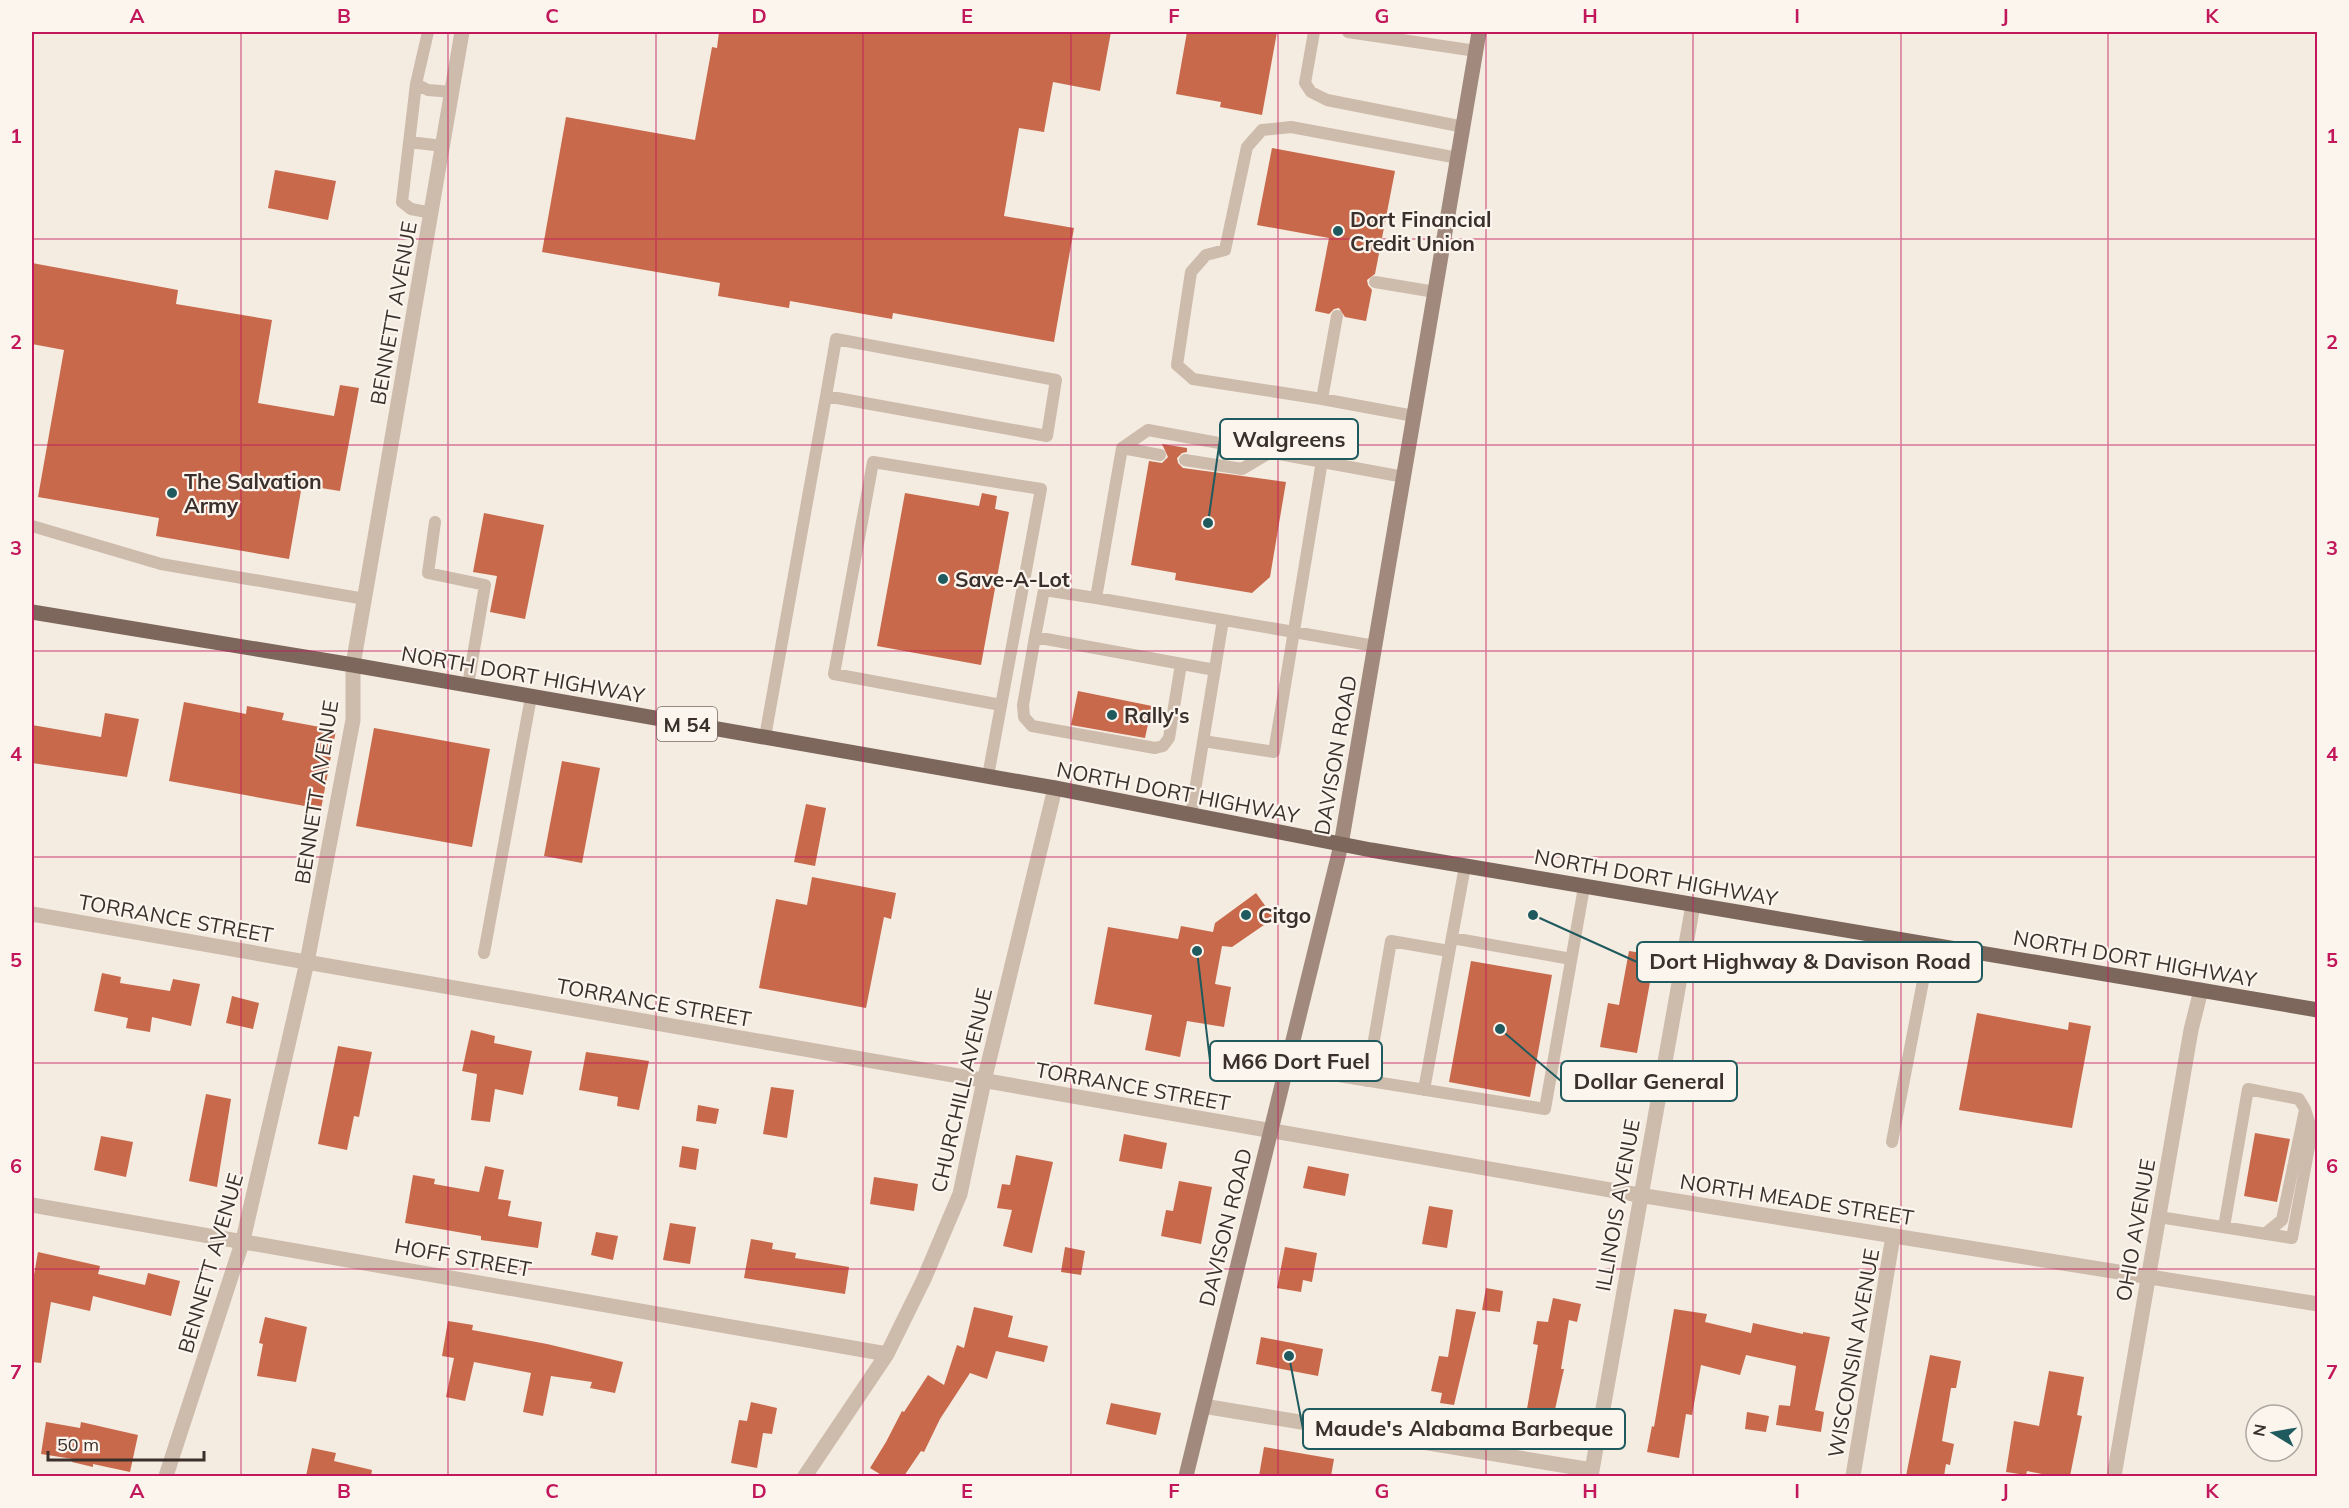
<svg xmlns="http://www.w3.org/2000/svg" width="2349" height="1508" viewBox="0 0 2349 1508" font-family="Mulish,sans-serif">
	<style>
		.building { fill: #c8694b }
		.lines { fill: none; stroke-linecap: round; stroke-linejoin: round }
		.service { stroke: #cdbbac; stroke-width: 12 }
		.minor { stroke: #cdbbac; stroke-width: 15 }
		.secondary { stroke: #a18a7d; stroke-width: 15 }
		.primary { stroke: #7d675c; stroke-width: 15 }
		.grid { fill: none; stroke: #c2185b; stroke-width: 1.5; stroke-opacity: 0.55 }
		.poi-dot { fill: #1f5a5e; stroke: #fbf5ee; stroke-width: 2 }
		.labels { text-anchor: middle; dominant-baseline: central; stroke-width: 4.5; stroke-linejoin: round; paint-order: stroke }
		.shield { fill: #fbf5ee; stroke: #756b66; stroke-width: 1.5 }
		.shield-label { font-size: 20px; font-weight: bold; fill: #3b302b }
		.poi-label { font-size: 21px; font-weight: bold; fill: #3b302b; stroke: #fbf5ee; text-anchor: start }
		.street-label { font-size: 21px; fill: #3b302b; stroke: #fbf5ee }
		.leader { fill: none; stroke: #1f5a5e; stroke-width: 2 }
		.callout-dot { fill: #1f5a5e; stroke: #fbf5ee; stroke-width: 2 }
		.callout { fill: #fbf5ee; stroke: #1f5a5e; stroke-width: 2 }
		.callout-label { font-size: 22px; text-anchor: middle; font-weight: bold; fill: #3b302b }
		.neatline { fill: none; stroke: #c2185b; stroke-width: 2 }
		.grid-label { font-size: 20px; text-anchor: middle; font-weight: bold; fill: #c2185b }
	</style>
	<rect width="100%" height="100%" fill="#f4ebe1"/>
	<path class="building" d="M719 32H1111L1100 91 1053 82 1044 132 1019 128 1004 216 1074 228 1054 342 893 313 892 319 790 301 789 308 718 296 720 283 542 252 566 117 695 140 712 47 717 48Z
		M1187 32H1277L1262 115 1220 107 1221 102 1176 94Z
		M1272 148 1395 171 1375 274 1367 280 1368 285 1372 290 1366 321 1345 317 1339 308 1334 309 1329 314 1315 311 1329 238 1257 225Z
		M275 170 336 181 328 220 268 208Z
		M32 263 178 290 176 304 272 320 258 403 334 416 340 385 359 388 340 491 302 485 289 559 156 536 159 518 38 497 64 350 32 344Z
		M1162 444 1187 448V452L1182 453 1177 458 1178 463 1183 468 1286 482 1270 577 1252 593 1175 580 1176 573 1131 565 1149 461 1162 463 1168 457Z
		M905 493 979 506 982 493 997 496 995 509 1009 512 981 665 877 646Z
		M484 513 544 525 525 619 490 612 497 576 473 572Z
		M1078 691 1152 706 1145 738 1071 725Z
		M184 702 246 714 247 706 284 713 282 720 336 730 321 809 169 781Z
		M105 713 139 719 127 777 32 763V725L101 737Z
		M374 728 490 749 472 847 356 826Z
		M562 761 600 768 582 863 544 856Z
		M806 804 826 808 815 866 794 862Z
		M812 877 896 893 891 919 884 917 866 1008 759 988 776 899 807 905Z
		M1256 893 1274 918 1232 947 1222 946 1215 984 1231 987 1224 1027 1187 1021 1180 1057 1145 1050 1152 1015 1094 1004 1108 927 1178 939 1181 926 1213 932 1215 923Z
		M1629 951 1655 955 1637 1053 1600 1047 1608 1003 1619 1005Z
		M1471 961 1552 975 1530 1097 1449 1082Z
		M102 973 121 977 120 983 170 991 173 979 200 984 191 1026 152 1017 150 1032 126 1028 128 1018 94 1011Z
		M232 996 259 1003 253 1029 226 1023Z
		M1977 1013 2068 1030 2069 1022 2091 1026 2072 1128 1959 1110Z
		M471 1030 495 1036 494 1043 532 1051 523 1095 495 1089 490 1122 471 1120 477 1074 462 1071Z
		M338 1046 372 1052 359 1117 354 1116 347 1150 318 1144Z
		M586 1052 649 1061 639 1110 617 1106 618 1097 579 1090Z
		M771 1087 794 1090 787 1138 763 1134Z
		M206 1094 231 1099 217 1187 189 1181Z
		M698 1105 719 1109 716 1124 696 1121Z
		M2255 1133 2290 1139 2277 1202 2244 1196Z
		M1124 1134 1167 1143 1162 1169 1119 1161Z
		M101 1136 133 1142 126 1177 94 1170Z
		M682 1146 699 1149 696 1170 679 1167Z
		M1016 1155 1053 1162 1032 1253 1003 1246 1012 1210 997 1208 1002 1184 1010 1185Z
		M485 1166 504 1170 498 1199 511 1201 508 1216 542 1222 538 1248 481 1240V1236L405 1223 413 1175 435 1179 434 1184 479 1192Z
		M1308 1166 1349 1174 1345 1196 1303 1188Z
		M874 1177 918 1184 914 1211 870 1204Z
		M1179 1181 1212 1187 1201 1244 1161 1236 1166 1210 1173 1211Z
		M1429 1206 1453 1210 1447 1248 1422 1244Z
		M670 1223 696 1227 690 1264 663 1260Z
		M596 1232 618 1236 613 1260 591 1255Z
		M751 1239 773 1243 772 1249 796 1253 795 1258 849 1267 845 1294 744 1278Z
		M1065 1247 1085 1251 1081 1275 1061 1272Z
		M1285 1247 1317 1253 1312 1282 1303 1280 1301 1292 1277 1288Z
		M38 1252 100 1266 98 1274 145 1285 148 1273 180 1281 171 1316 93 1296 90 1311 51 1302 41 1363 32 1362V1286Z
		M1486 1288 1503 1291 1500 1312 1482 1310Z
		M1553 1298 1581 1304 1577 1322 1569 1320 1561 1369H1564L1554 1414 1527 1409 1538 1345 1533 1344 1537 1321 1548 1322Z
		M974 1307 1013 1316 1008 1337 1048 1346 1044 1362 996 1351 987 1379 970 1373 940 1419 924 1452 921 1451 904 1476H883L870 1468 886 1442 902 1411 904 1412 928 1375 944 1385 957 1345 964 1348Z
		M1456 1309 1476 1312 1454 1405 1440 1403 1442 1393 1431 1391 1439 1356 1448 1357Z
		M1674 1309 1707 1314 1705 1322 1751 1333 1753 1323 1803 1334V1332L1830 1337 1815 1410 1824 1412 1821 1432 1776 1425 1779 1405 1790 1406 1796 1366 1746 1355 1740 1375 1701 1365 1692 1415 1686 1414 1679 1458 1647 1452 1652 1426 1654 1427Z
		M265 1317 307 1327 296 1382 257 1376 263 1344 259 1343Z
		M448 1321 473 1325 472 1330 547 1344 623 1362 615 1393 590 1388 592 1382 551 1376 543 1416 523 1412 531 1373 474 1362 465 1401 446 1397 454 1358 442 1356Z
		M1261 1337 1323 1349 1318 1376 1256 1364Z
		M1930 1355 1961 1361 1956 1388H1951L1942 1441 1954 1444 1950 1465 1946 1464 1944 1476H1906Z
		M2049 1371 2084 1377 2077 1415 2082 1416 2070 1476H2052L2027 1471 2026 1475 2006 1472 2014 1421 2039 1426Z
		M751 1402 777 1408 772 1434 763 1433 757 1468 731 1463 739 1420 747 1421Z
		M1111 1403 1161 1413 1156 1435 1106 1424Z
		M1747 1412 1769 1416 1766 1432 1745 1429Z
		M46 1422 80 1428 81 1422 138 1435 130 1472 93 1464V1467L72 1462 73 1459 41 1454Z
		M1264 1447 1334 1459 1331 1476H1259Z
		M312 1448 336 1453 334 1461 372 1470 371 1476H306Z"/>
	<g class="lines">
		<path class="service" d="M428 32 416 84 402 202 411 209 432 213
			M1314 32 1305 83 1311 92 1327 100 1464 127
			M1348 32 1476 51
			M416 84 428 90 452 92
			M409 142 443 146
			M1375 282 1435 292
			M1322 399 1337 316
			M1414 416 1322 399 1193 379 1177 365 1191 272 1206 255 1225 250 1247 147 1262 130 1291 127 1458 158
			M1122 448 1160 455
			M1185 460 1242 469 1271 452
			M435 522 428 573 485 585 468 685
			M32 526 161 564 365 599
			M1096 598 1044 590 1035 637 1215 670
			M1035 637 1023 705 1024 717 1032 726 1155 748 1163 746 1169 738 1181 664
			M1375 646 1096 598 1122 448 1148 430 1404 477
			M765 737 826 396 836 339 1056 380 1047 436 826 396
			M1203 741 1274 752 1322 461
			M988 776 1041 489 873 462 834 674 1001 705
			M1191 815 1223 620
			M1452 938 1571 959
			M484 953 531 697
			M1288 1068 1545 1109 1584 887
			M1367 1081 1391 941 1449 951
			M1424 1090 1465 866
			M1892 1142 1930 945
			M2159 1217 2292 1238 2312 1131 2305 1109 2299 1099 2248 1089 2224 1227
			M2265 1234 2282 1220 2305 1110"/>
		<path class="minor" d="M32 914 1639 1195 2318 1304
			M32 1205 887 1354
			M1203 1406 1592 1470
			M166 1476 243 1240 307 962 353 720V665L462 32
			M805 1476 887 1354 924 1279 960 1194 984 1081 1055 788
			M1591 1476 1693 905
			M1853 1476 1893 1236
			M2114 1476 2191 1030 2201 990"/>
		<path class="secondary" d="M1186 1476 1341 845 1479 32"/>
		<path class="primary" d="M32 612 353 665 1055 788 1371 850 2318 1010"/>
	</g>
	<path class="grid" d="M241 32V1476M448 32V1476M656 32V1476M863 32V1476M1071 32V1476M1278 32V1476M1486 32V1476M1693 32V1476M1901 32V1476M2108 32V1476M32 239H2318M32 445H2318M32 651H2318M32 857H2318M32 1063H2318M32 1269H2318"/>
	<g class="poi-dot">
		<circle cx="1338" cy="231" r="6"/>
		<circle cx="172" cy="493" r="6"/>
		<circle cx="943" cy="579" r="6"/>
		<circle cx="1112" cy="715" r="6"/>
		<circle cx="1246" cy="915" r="6"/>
	</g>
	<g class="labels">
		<rect class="shield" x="657" y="707" width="60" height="34" rx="4.5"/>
		<g class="shield-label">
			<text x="687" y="724">M 54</text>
		</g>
		<g class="poi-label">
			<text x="1350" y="219">Dort Financial<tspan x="1350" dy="24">Credit Union</tspan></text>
			<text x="184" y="481">The Salvation<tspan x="184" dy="24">Army</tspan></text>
			<text x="955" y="579">Save-A-Lot</text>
			<text x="1124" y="715">Rally's</text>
			<text x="1258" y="915">Citgo</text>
		</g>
		<g class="street-label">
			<text transform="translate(393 313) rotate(-80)">BENNETT AVENUE</text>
			<text transform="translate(523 674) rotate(10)">NORTH DORT HIGHWAY</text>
			<text transform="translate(1335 755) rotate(-80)">DAVISON ROAD</text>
			<text transform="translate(316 792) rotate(-81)">BENNETT AVENUE</text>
			<text transform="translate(1178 792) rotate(11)">NORTH DORT HIGHWAY</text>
			<text transform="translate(1656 877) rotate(10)">NORTH DORT HIGHWAY</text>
			<text transform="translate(176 918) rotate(10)">TORRANCE STREET</text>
			<text transform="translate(2135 958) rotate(10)">NORTH DORT HIGHWAY</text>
			<text transform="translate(654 1002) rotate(10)">TORRANCE STREET</text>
			<text transform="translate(1133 1086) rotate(10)">TORRANCE STREET</text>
			<text transform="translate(961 1090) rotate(-77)">CHURCHILL AVENUE</text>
			<text transform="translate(1797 1199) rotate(9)">NORTH MEADE STREET</text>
			<text transform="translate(1617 1205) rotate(-80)">ILLINOIS AVENUE</text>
			<text transform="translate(1225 1227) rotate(-76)">DAVISON ROAD</text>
			<text transform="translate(2135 1230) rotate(-80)">OHIO AVENUE</text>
			<text transform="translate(463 1257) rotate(10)">HOFF STREET</text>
			<text transform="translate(210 1263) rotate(-74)">BENNETT AVENUE</text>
			<text transform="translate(1853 1353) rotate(-80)">WISCONSIN AVENUE</text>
		</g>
	</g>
	<path class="leader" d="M1208 523L1220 439M1533 915L1637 962M1197 951L1210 1061M1500 1029L1561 1081M1289 1356L1303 1429"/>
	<g class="callout-dot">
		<circle cx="1208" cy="523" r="6"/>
		<circle cx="1533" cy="915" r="6"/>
		<circle cx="1197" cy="951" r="6"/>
		<circle cx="1500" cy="1029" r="6"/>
		<circle cx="1289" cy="1356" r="6"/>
	</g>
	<g class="callout">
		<rect x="1220" y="419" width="138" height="40" rx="6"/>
		<rect x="1637" y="942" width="345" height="40" rx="6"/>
		<rect x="1210" y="1041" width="172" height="40" rx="6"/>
		<rect x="1561" y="1061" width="176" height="40" rx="6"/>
		<rect x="1303" y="1409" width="322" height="40" rx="6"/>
	</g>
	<g class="callout-label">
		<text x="1289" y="447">Walgreens</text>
		<text x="1810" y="969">Dort Highway &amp; Davison Road</text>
		<text x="1296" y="1069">M66 Dort Fuel</text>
		<text x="1649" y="1089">Dollar General</text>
		<text x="1464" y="1436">Maude's Alabama Barbeque</text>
	</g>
	<rect width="2349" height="1508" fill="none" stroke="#fbf5ee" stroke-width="66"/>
	<g transform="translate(2274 1433) rotate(281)"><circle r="28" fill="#fbf5ee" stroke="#aea6a0" stroke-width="1.5"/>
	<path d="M0-4.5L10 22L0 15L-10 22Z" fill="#1f5a5e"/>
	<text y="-9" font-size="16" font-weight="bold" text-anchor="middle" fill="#3b302b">N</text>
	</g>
	<path d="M48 1451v9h156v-9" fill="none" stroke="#3b302b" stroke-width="3"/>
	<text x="57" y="1451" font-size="18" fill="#3b302b" stroke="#fbf5ee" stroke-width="4.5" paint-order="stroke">50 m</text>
	<rect x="33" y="33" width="2283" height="1442" class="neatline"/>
	<g class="grid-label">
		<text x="137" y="23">A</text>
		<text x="344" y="23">B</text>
		<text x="552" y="23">C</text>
		<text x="759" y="23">D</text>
		<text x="967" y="23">E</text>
		<text x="1174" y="23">F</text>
		<text x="1382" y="23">G</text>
		<text x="1590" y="23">H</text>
		<text x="1797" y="23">I</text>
		<text x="2005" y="23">J</text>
		<text x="2212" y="23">K</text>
		<text x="16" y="143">1</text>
		<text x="2332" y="143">1</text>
		<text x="16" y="349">2</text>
		<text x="2332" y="349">2</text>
		<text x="16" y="555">3</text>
		<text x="2332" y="555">3</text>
		<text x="16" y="761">4</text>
		<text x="2332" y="761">4</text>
		<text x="16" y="967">5</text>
		<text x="2332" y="967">5</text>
		<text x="16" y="1173">6</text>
		<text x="2332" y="1173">6</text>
		<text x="16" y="1379">7</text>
		<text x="2332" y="1379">7</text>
		<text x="137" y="1498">A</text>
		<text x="344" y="1498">B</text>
		<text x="552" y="1498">C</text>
		<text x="759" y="1498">D</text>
		<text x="967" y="1498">E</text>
		<text x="1174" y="1498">F</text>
		<text x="1382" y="1498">G</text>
		<text x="1590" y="1498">H</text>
		<text x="1797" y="1498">I</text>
		<text x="2005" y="1498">J</text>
		<text x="2212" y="1498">K</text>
	</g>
</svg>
